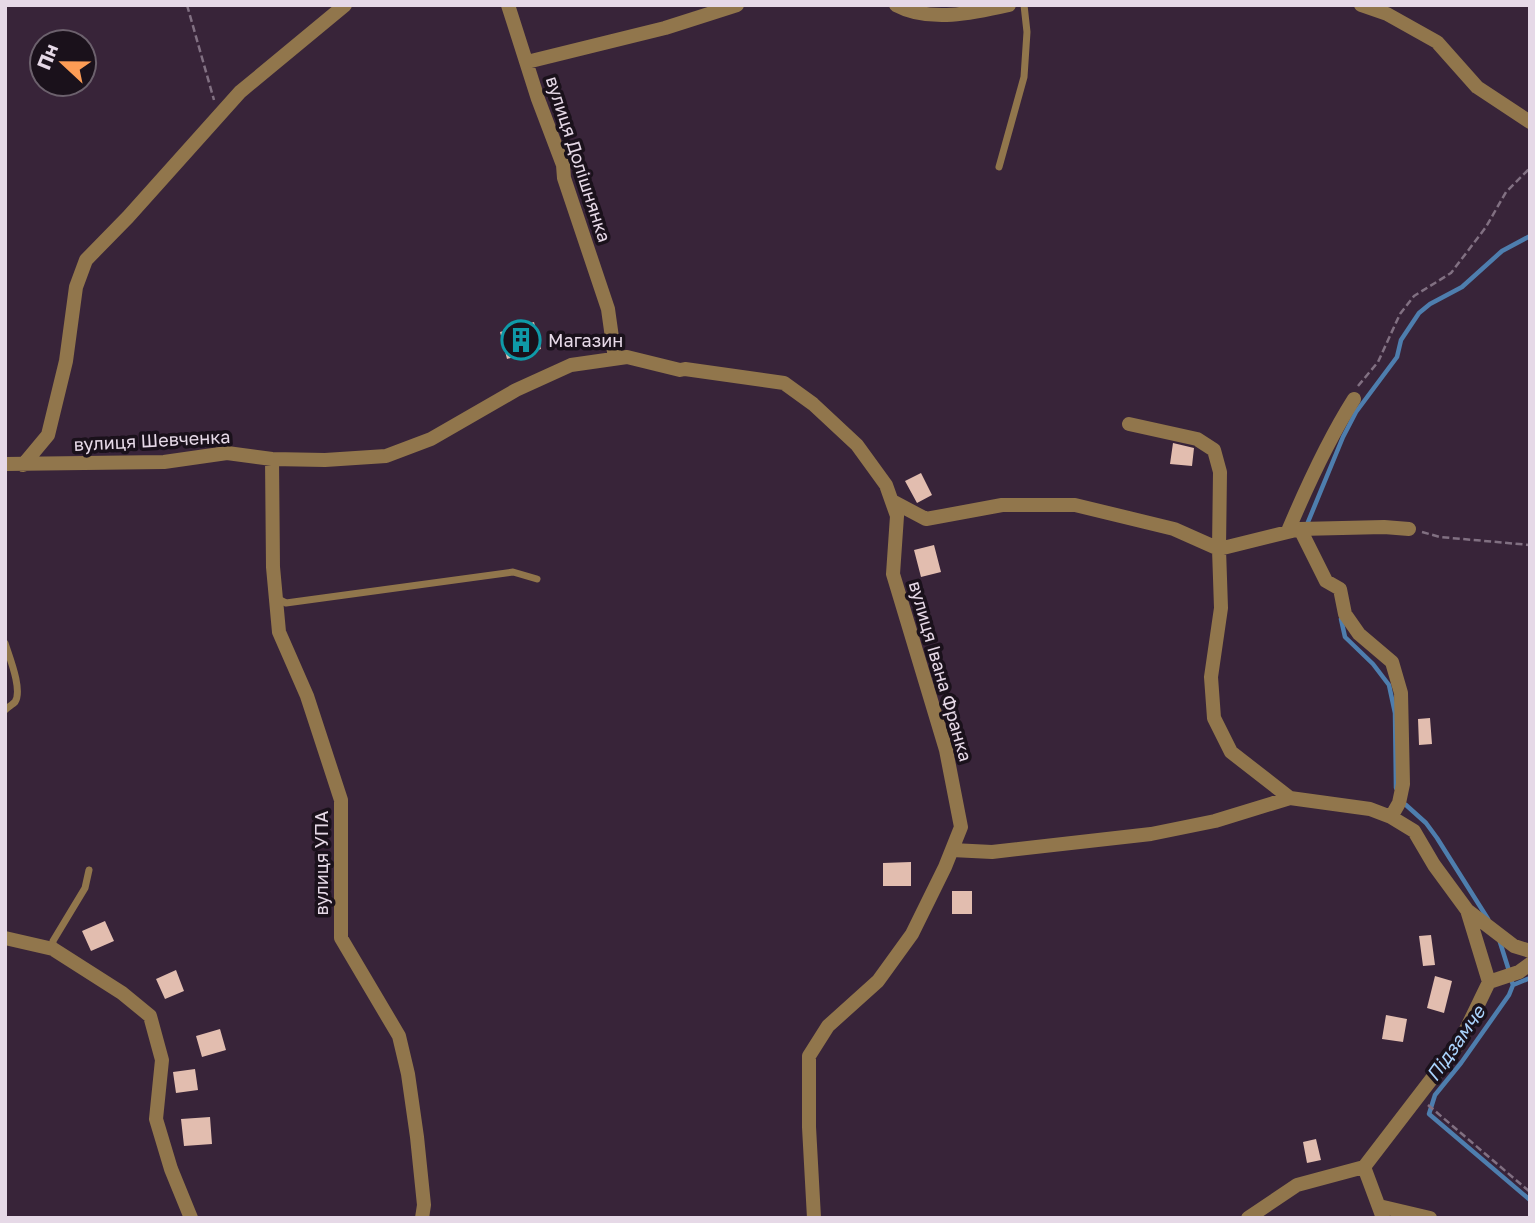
<svg xmlns="http://www.w3.org/2000/svg" width="1535" height="1223" viewBox="0 0 1535 1223" font-family="'Golos Text',sans-serif">
	<style>
		.lines { fill: none; stroke-linecap: round; stroke-linejoin: round }
		.stream { stroke: #4e7eae; stroke-width: 4.5 }
		.building { fill: #e2bdaf }
		.path { stroke: #817082; stroke-width: 2.5; stroke-dasharray: 7 3.5; stroke-linecap: butt }
		.service { stroke: #91764c; stroke-width: 7 }
		.minor { stroke: #91764c; stroke-width: 14 }
		.labels { text-anchor: middle; dominant-baseline: central; stroke-width: 7; stroke-linejoin: round; paint-order: stroke }
		.street-label { font-size: 18px; fill: #e6d9e7; stroke: #1a111b }
		.poi-label { font-size: 18px; fill: #e6d9e7; stroke: #1a111b; text-anchor: start }
		.water-label { font-size: 19px; font-style: italic; fill: #a9d2fc; stroke: #1a111b }
	</style>
	<rect width="100%" height="100%" fill="#382439"/>
	<g class="lines">
		<path class="stream" d="M1308 522 1343 437 1356 412 1397 357 1401 340 1419 313 1430 304 1462 287 1502 251 1530 236
			M1341 619 1345 637 1373 664 1389 685 1395 713 1396 788
			M1406 805 1426 823 1437 838 1488 919
			M1499 939 1510 974
			M1512 982 1513 985 1530 978
			M1513 985 1509 995 1461 1063 1435 1095 1429 1114 1530 1200"/>
	</g>
	<path class="building" d="M534 322 541 349 507 359 500 332Z
		M1173 443 1194 448 1192 466 1170 464Z
		M921 473 932 495 917 503 905 481Z
		M934 545 941 572 921 577 914 550Z
		M1430 718 1432 744 1419 745 1418 719Z
		M911 862V886H883V863Z
		M952 891H972V914H952Z
		M105 921 114 941 91 951 82 931Z
		M1431 935 1435 965 1423 966 1419 936Z
		M176 970 184 991 165 999 156 979Z
		M1435 976 1452 981 1444 1013 1427 1008Z
		M1386 1015 1407 1019 1403 1042 1382 1039Z
		M220 1029 226 1050 202 1057 196 1036Z
		M195 1069 198 1090 176 1093 173 1072Z
		M210 1117 212 1144 184 1146 181 1119Z
		M1316 1139 1321 1160 1307 1163 1303 1142Z"/>
	<g class="lines">
		<path class="path" d="M187 5 214 100
			M1358 386 1378 362 1400 314 1414 296 1451 273 1486 227 1506 192 1530 168
			M1422 532 1440 537 1530 545
			M1428 1105 1530 1192"/>
		<path class="service" d="M999 167 1024 77 1027 32 1024 5
			M276 598 286 603 513 572 537 579
			M5 643C9 656 23 690 15 702 13 704 7 708 5 710
			M53 948V941L85 888 89 870"/>
		<path class="minor" d="M508 5 538 99 563 165 564 178 608 309 615 359
			M896 5C929 23 974 13 1009 5
			M1361 5 1387 14 1437 42 1477 87 1530 122
			M527 62 665 28 737 5
			M1129 424 1197 439 1214 450 1220 472 1219 549 1300 529 1326 581 1340 589 1345 614 1359 634 1392 662 1401 693 1403 784 1399 803 1391 817
			M272 459 273 567 279 632 307 696 341 800V938L399 1036 408 1074 417 1137 424 1205 422 1218
			M5 464 164 462 227 453 272 459 325 460 386 456 431 439 516 390 571 365 627 357 680 370 685 369 784 383 813 404 857 445 886 485 897 516 893 574 946 750 961 827 945 867 912 934 878 981 828 1026 809 1056V1127L814 1218
			M23 465 48 435 66 361 76 287 86 260 128 217 240 92 345 5
			M892 501 926 519 1002 505H1075L1174 529 1219 549 1221 608 1211 677 1214 718 1231 752 1290 798 1370 809 1391 817 1414 831 1434 865 1467 910 1514 946 1530 951
			M1300 529 1384 527 1409 529
			M1288 531C1307 486 1328 440 1354 399
			M952 850 992 852 1151 834 1215 821 1290 798
			M1467 910 1489 982
			M5 938 53 949 122 993 150 1016 162 1060 156 1119 171 1169 191 1218
			M1364 1167 1383 1218
			M1379 1206 1430 1218
			M1248 1218 1297 1185 1364 1167 1460 1042 1489 982 1519 972 1530 964"/>
	</g>
	<defs>
		<g id="building-ring" transform="scale(2.0125)"><circle r="9.5" fill="#1a111b" stroke="#0f9aa8" stroke-width="1.5"/><path d="M-4-6H4V6H1V3H-1V6H-4ZM-2.5-4.3h1.7v1.8h-1.7ZM.8-4.3h1.7v1.8H.8ZM-2.5-1h1.7V.8h-1.7ZM.8-1h1.7V.8H.8Z" fill="#0f9aa8"/></g>
	</defs>
	<g fill-rule="evenodd">
		<use href="#building-ring" x="521" y="340"/>
	</g>
	<g class="labels">
		<g class="street-label">
			<text transform="translate(579 159) rotate(72)">вулиця Долішнянка</text>
			<text transform="translate(152 440) rotate(-3)">вулиця Шевченка</text>
			<text transform="translate(941 671) rotate(74)">вулиця Івана Франка</text>
			<text transform="translate(321 863) rotate(-90)">вулиця УПА</text>
		</g>
		<g class="poi-label">
			<text x="548" y="340">Магазин</text>
		</g>
		<g class="water-label">
			<text transform="translate(1455 1043) rotate(-55)">Підзамче</text>
		</g>
	</g>
	<rect width="1535" height="1223" fill="none" stroke="#e6d9e7" stroke-width="14"/>
	<g transform="translate(63 63) rotate(292)"><circle r="33" fill="#1a111b" stroke="#6c616d" stroke-width="2"/>
	<path d="M0-5L12 26L0 18L-12 26Z" fill="#fd9c55"/>
	<text y="-10" font-size="19" font-weight="bold" text-anchor="middle" fill="#e6d9e7">Пн</text>
	</g>
</svg>
